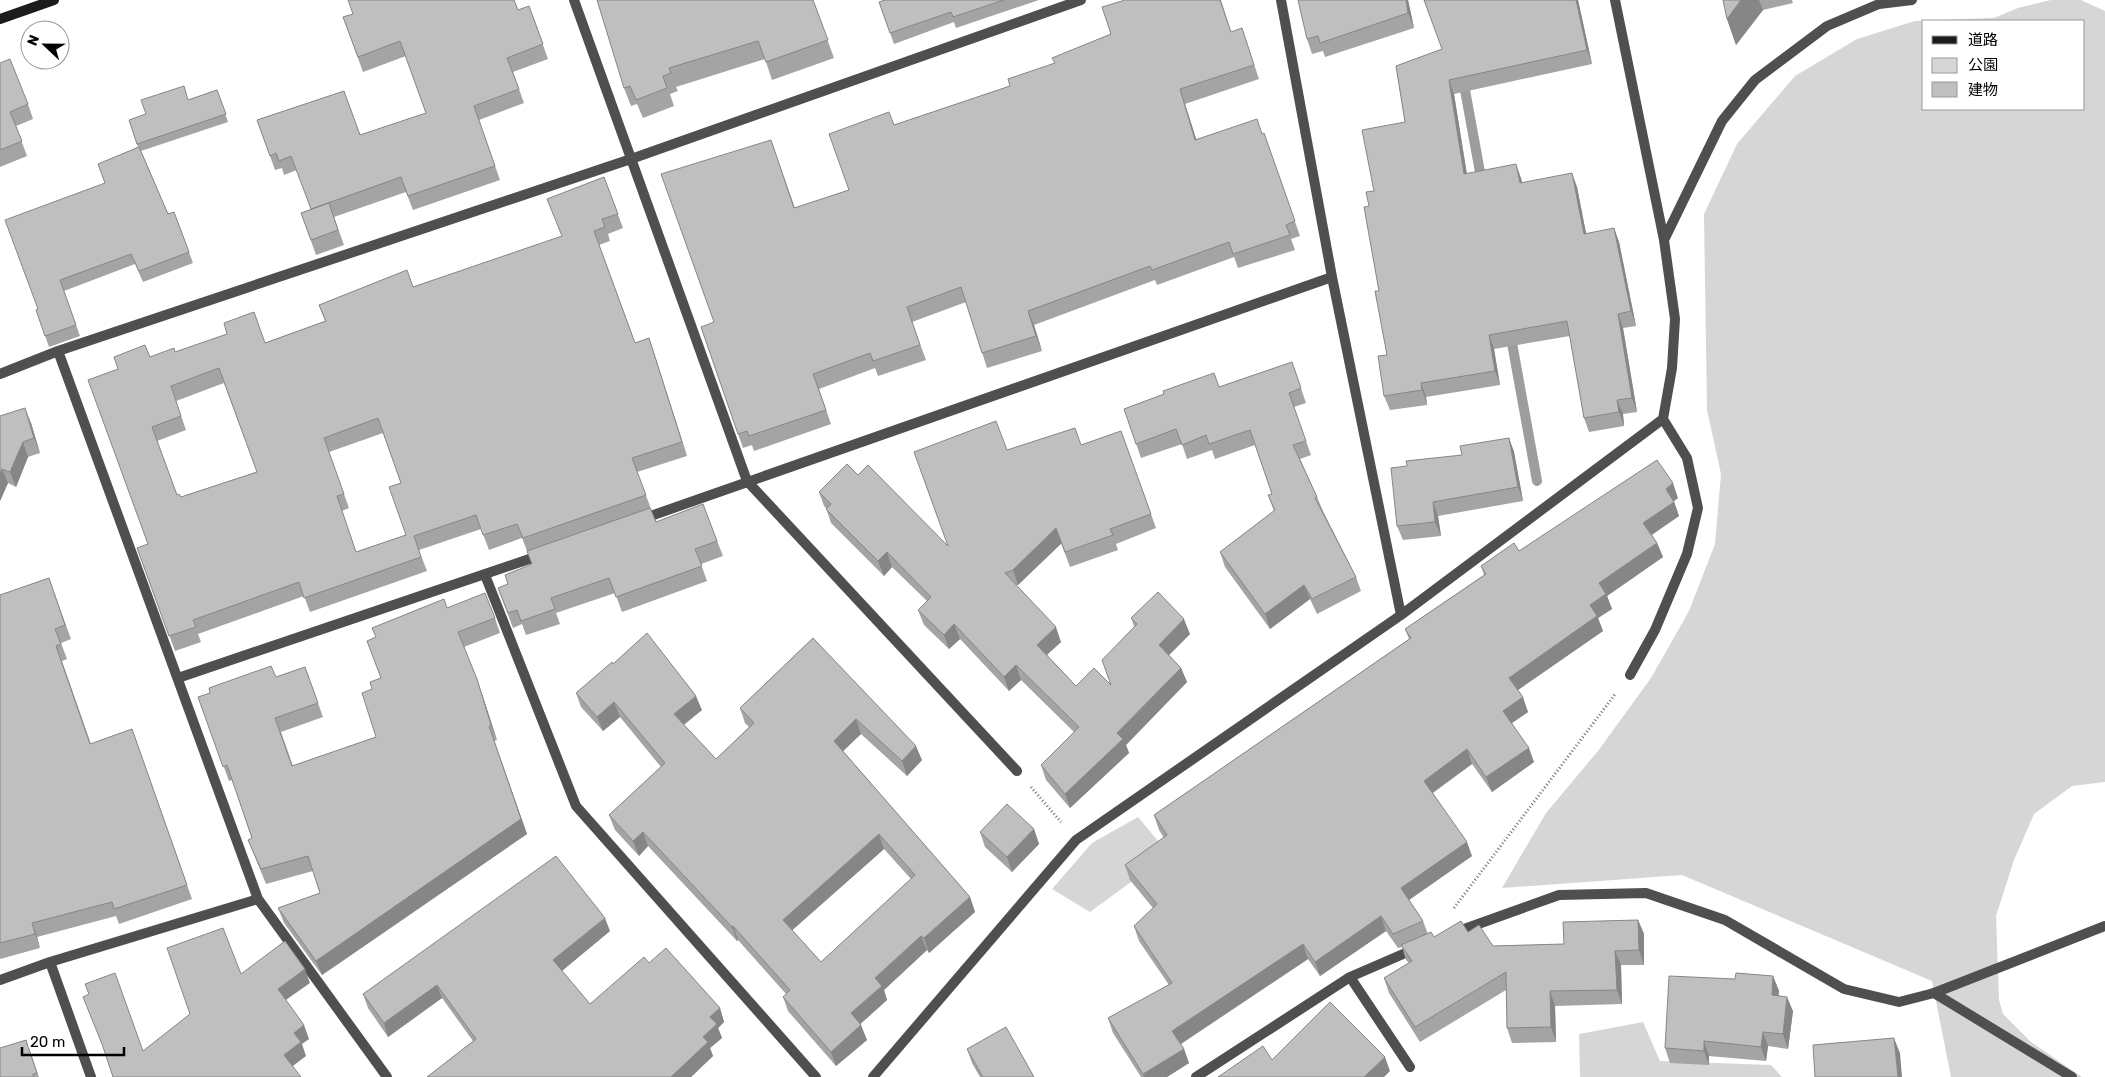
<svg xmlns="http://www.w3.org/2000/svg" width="2105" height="1077" viewBox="0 0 2105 1077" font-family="Rubik,'Noto Sans JP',sans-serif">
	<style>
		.green { fill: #d6d6d6; fill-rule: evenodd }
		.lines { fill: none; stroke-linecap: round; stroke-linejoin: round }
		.stream { stroke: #9d9d9d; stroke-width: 10 }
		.path { stroke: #717171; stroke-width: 3; stroke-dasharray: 1 2.5; stroke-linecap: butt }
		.lane { stroke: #4f4f4f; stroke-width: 10 }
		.street { stroke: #4f4f4f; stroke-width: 10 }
		.secondary { stroke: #1c1c1c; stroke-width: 10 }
		.wall { fill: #a4a4a4; fill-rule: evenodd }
		.shaded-wall { fill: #868686 }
		.building { fill: #bfbfbf; stroke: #868686; fill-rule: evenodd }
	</style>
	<rect width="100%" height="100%" fill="#fff"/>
	<path class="green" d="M2051 0H2081L2105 11V782L2072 786 2034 814 2014 860 1996 916 1999 1000 2003 1014 2031 1042 2082 1077H1951L1932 981 1682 875 1502 888 1546 813 1598 751 1651 678 1689 611 1715 544 1721 474 1707 410 1704 214 1737 144 1795 76 1857 39 1915 21 1994 18 2018 8ZM1924 21H2084V109H1924Z
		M1138 817 1169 854 1090 912 1052 889 1092 843Z
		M1643 1022 1660 1061 1771 1065 1782 1077H1580L1579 1034Z"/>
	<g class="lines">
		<path class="stream" d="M1463 79 1482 183
			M1510 332 1537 481"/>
		<path class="path" d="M1031 787 1061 822
			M1454 908 1616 693"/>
		<path class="lane" d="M1934 993 2105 926
			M1934 993 2072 1077"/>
		<path class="street" d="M574 0 747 481 1017 771
			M1281 0 1332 277 1401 615
			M1664 240 1722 121 1755 80 1827 26 1879 4 1912 0
			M58 351 258 899 387 1077
			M0 374 58 351 631 159 1081 0
			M642 519 1332 277
			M485 575 576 806 816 1077
			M1630 675 1655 630 1687 554 1698 508 1687 458 1663 419
			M178 678 541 555
			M1453 933 1559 895 1646 893 1725 920 1844 989 1899 1002 1934 993
			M50 962 91 1077
			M1350 977 1410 1067
			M0 980 50 962 258 899
			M873 1077 1076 840 1401 615 1663 419 1672 368 1675 319 1664 240 1615 0
			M1196 1077 1350 977 1417 948"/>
		<path class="secondary" d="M0 19 54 0"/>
	</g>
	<path class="wall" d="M813 0 834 58 772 80 765 59 676 87 678 91 670 94 674 106 643 118 637 104 631 106 624 88Z
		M885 0H1039L956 28 954 22 894 44 879 2Z
		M1125 0H1221L1231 32 1242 28 1259 79 1185 104 1196 139 1262 134 1264 133 1300 236 1291 239 1295 250 1238 268 1234 257 1157 285 1155 280 1034 325 1042 351 987 368 966 302 912 322 926 360 878 376 875 368 819 389 831 424 754 451 752 445 743 448 738 434 714 322 771 140 795 208 849 190 894 125 1010 86 1111 34Z
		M1408 0 1414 28 1325 57 1323 51 1312 54 1307 39Z
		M1578 0 1592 64 1454 94 1467 174 1521 178 1522 182 1577 187 1586 234 1614 228 1619 242 1636 326 1623 328 1637 412 1623 414 1624 426 1589 432 1584 418 1570 336 1494 349 1500 385 1426 397 1427 405 1390 410 1384 396 1387 355 1369 206 1374 191 1405 122 1396 66Z
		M1723 0H1792L1793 3 1763 10 1736 45 1727 19Z
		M529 6 548 59 513 72 524 103 479 120 500 180 413 210 406 192 334 217 344 245 316 255 301 213 311 209 297 170 284 175 282 168 275 170 257 120 360 135 426 113 406 56 363 72 343 17 518 10Z
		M0 63 28 104 33 119 16 126 27 156 0 167Z
		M217 90 228 122 141 151 168 214 174 212 193 263 143 282 135 264 64 291 80 336 49 347 36 310 38 309 105 183 98 164 138 147 129 120Z
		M604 177 623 228 608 234 610 241 599 245 635 343 649 338 687 456 637 472 656 522 703 504 723 556 701 564 707 581 622 612 615 593 556 613 560 624 526 635 522 624 513 628 498 588 508 584 532 564 522 538 489 550 481 529 419 550 427 571 310 612 304 596 198 634 201 642 175 651 137 548 148 544 150 357 175 352 265 343 325 321 319 305 413 287 562 237ZM224 383 257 472 181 497 177 495 157 441 186 430 176 401ZM383 433 401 483 406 535 356 552 342 511 349 508 329 452Z
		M1292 362 1306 403 1294 407 1311 455 1300 459 1317 497 1323 511 1356 577 1361 591 1317 614 1310 599 1270 629 1225 567 1220 552 1274 511 1268 495 1272 494 1255 445 1215 459 1212 450 1187 459 1182 444 1141 458 1124 409 1219 387Z
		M0 416 31 423 40 453 28 457 16 487 8 483 0 501Z
		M1121 431 1156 528 1116 544 1118 550 1070 567 1061 543 1018 585H1016L1061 642 1047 655 1076 686 1111 685 1134 626 1131 618 1190 634 1169 655 1181 668 1187 682 1126 745 1129 753 1070 808 1046 780 1041 765 1074 732 1021 680 1009 691 960 639 949 649 924 625 918 610 927 601 892 567 884 576 831 523 826 508 824 506 819 492 858 475 948 546 1007 450 1082 445Z
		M1509 438 1514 452 1523 501 1438 516 1441 536 1403 540 1397 526 1407 466 1462 455Z
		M1678 498 1674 501 1679 516 1652 535 1657 543 1663 557 1607 596 1612 609 1598 618 1603 631 1518 690 1528 712 1512 723 1534 762 1492 792 1472 764 1433 793 1472 856 1409 900 1423 921 1428 934 1434 937 1468 932 1493 946 1564 944 1638 920 1644 934V965H1621L1622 1004 1555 1006 1556 1042 1512 1043 1507 1028 1506 990 1420 1042 1389 993 1384 978 1409 963 1406 960 1402 947 1398 948 1386 931 1320 976 1308 959 1180 1044 1184 1049 1189 1063 1167 1077H1141L1113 1033 1108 1018 1169 985 1139 941 1134 926 1153 908 1130 880 1125 865 1164 838 1159 830 1154 815 1409 639 1405 629 1484 575 1481 566 1519 551Z
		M49 578 71 639 61 643 67 659 62 661 91 744 132 729 192 899 119 924 116 916 37 937 40 948 0 959V595Z
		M447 608 495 618 500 633 464 647 482 694 497 740 494 741 527 834 322 975 284 923 278 908 320 893 313 871 266 884 248 840 252 838 232 780 229 781 198 697 276 677 305 667 323 717 281 732 293 766 376 737 372 689 381 678Z
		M813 638 922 760 907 776 861 734 843 751 970 897 975 912 929 953 927 950 884 990 887 1000 860 1024 867 1040 836 1066 788 1011 783 997 786 994 738 940 737 941 648 846 639 856 615 830 609 815 661 767 620 717 603 731 581 707 576 693 613 664 702 710 684 725 716 759 749 727 745 723 740 708ZM884 849 911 879 821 962 792 930Z
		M1034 829 1039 844 1012 872 985 847 980 832Z
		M610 931 562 971 590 1004 649 963 720 1008 724 1022 718 1028 722 1038 710 1048 713 1056 691 1077H427L473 1041 442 998 388 1037 368 1008 363 994Z
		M1773 976 1779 991 1778 996 1793 1011 1788 1049 1768 1046 1766 1061 1709 1056V1065L1670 1063 1665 1048 1735 979Z
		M26 1040 39 1077H0Z
		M967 1049 1034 1077H980L972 1063Z"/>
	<path class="shaded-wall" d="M1406 0H1408L1414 28 1408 13Z
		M1576 0H1578L1592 64 1587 50Z
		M1741 0H1759L1763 10 1736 45 1727 19Z
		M1449 80 1454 94 1469 188 1464 174Z
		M1180 89 1185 104 1201 154 1195 140Z
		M1516 164 1521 178 1525 197 1520 183Z
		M1572 173 1577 187 1589 248 1584 234Z
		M1614 228 1619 242 1636 326 1631 311Z
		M1028 311 1034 325 1042 351 1036 336Z
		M1618 314 1623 328 1637 412 1632 398Z
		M1489 335 1494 349 1500 385 1495 371Z
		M649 338 654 353 687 456 682 442Z
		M1421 383 1426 397 1427 405 1422 390Z
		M1617 400 1623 414 1624 426 1619 412Z
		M25 408 31 423 40 453 34 438Z
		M1509 438 1514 452 1523 501 1518 487Z
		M23 442 28 457 16 487 10 472Z
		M2 469 8 483 0 501V474Z
		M1673 483 1678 498 1671 503 1666 489Z
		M1433 502 1438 516 1441 536 1435 522Z
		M1674 502 1679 516 1648 537 1643 523Z
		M1056 528 1062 543 1018 585 1013 570Z
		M1657 543 1663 557 1607 596 1612 609 1598 618 1603 631 1515 692 1509 678 1599 583Z
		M887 552 892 567 884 576 878 561Z
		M1304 585 1310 599 1270 629 1265 614Z
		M1184 619 1190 634 1164 660 1159 645Z
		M954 624 960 639 949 649 944 635Z
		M1056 627 1061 642 1042 659 1037 645Z
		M1016 665 1021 680 1009 691 1004 677Z
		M1181 668 1187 682 1126 745 1129 753 1070 808 1065 794 1117 733Z
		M477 679 482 694 497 740 491 725Z
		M696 696 702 710 679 728 674 714Z
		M1523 697 1528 712 1509 725 1503 711Z
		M614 702 620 717 603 731 597 717Z
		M856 719 861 734 839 755 834 741Z
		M489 726 527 834 322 975 316 961Z
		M916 746 922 760 907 776 902 761Z
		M1529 748 1534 762 1492 792 1486 777Z
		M1467 749 1472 764 1429 795 1424 781Z
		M1034 829 1039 844 1012 872 1007 857Z
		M643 832 648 846 639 856 633 841Z
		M879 834 884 849 788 934 783 920Z
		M1467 842 1472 856 1406 902 1401 888Z
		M970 897 975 912 929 953 924 938Z
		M1381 916 1386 931 1320 976 1315 962Z
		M605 918 610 931 558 974 553 960Z
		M1638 920 1644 934V965L1639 950Z
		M32 923 37 937 40 948 35 934Z
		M733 926 738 940 737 941 732 927Z
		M921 936 927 950 884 990 887 1000 856 1028 851 1013 875 978Z
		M1303 944 1308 959 1178 1046 1172 1031Z
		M1615 951 1621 965 1622 1004 1617 990Z
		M305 969 310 983 283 1002 278 989Z
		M1773 976 1779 991 1777 1010 1772 995Z
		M437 985 442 998 388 1037 384 1023Z
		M1550 991 1555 1006 1556 1042 1551 1027Z
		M1787 997 1793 1011 1788 1049 1783 1034Z
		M720 1008 724 1022 718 1028 722 1038 710 1048 713 1056 691 1077H671L703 1037 710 1017Z
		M304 1025 309 1039 302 1044 306 1056 289 1069 284 1055 294 1033Z
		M861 1025 867 1040 836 1066 831 1052Z
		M1763 1032 1768 1046 1766 1061 1761 1047Z
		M1894 1038 1900 1053 1902 1077H1898Z
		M1704 1041 1709 1056V1065L1704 1051Z
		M1184 1049 1189 1063 1167 1077H1144L1143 1074Z
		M1385 1057 1390 1071 1384 1077H1364Z"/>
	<path class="building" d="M348 0H514L518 10 529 6 543 44 507 58 519 89 474 106 495 166 408 196 401 177 311 209 291 156 279 161 276 153 270 156 257 120 344 91 360 135 426 113 400 41 358 57 343 17 353 14Z
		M597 0H813L828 40 766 62 758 41 669 68 671 73 663 76 667 88 636 100 630 86 624 88Z
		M885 0H1004L953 17 951 12 890 33 879 2Z
		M1125 0H1220L1231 32 1242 28 1254 65 1180 89 1195 140 1257 119 1262 134 1264 133 1295 221 1286 225 1290 235 1233 254 1229 242 1152 270 1150 266 1028 311 1036 336 982 353 961 287 907 307 920 345 873 361 870 353 813 374 826 410 749 436 747 431 738 434 701 327 714 322 661 174 771 140 794 208 849 190 829 134 889 112 894 125 1010 86 1008 79 1055 63 1052 58 1111 34 1102 7Z
		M1298 0H1406L1408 13 1320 43 1318 36 1307 39Z
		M1424 0H1576L1587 50 1449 80 1464 174 1516 164 1520 183 1572 173 1584 234 1614 228 1631 311 1618 314 1632 398 1617 400 1619 412 1584 418 1567 321 1489 335 1495 371 1421 383 1422 390 1384 396 1378 356 1387 355 1375 291H1379L1364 207 1369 206 1366 192 1374 191 1362 130 1405 122 1396 66 1442 49Z
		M1723 0H1741L1727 19Z
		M10 59 28 104 10 112 22 141 0 150V63Z
		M184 86 188 100 217 90 226 114 137 144 129 120 146 114 141 100Z
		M139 147 168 214 174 212 189 252 139 271 131 254 60 280 76 325 45 336 36 310 38 309 5 220 105 183 98 164Z
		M604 177 618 214 602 219 605 227 594 231 635 343 649 338 682 442 632 458 646 495 523 538 517 524 483 535 476 515 414 536 421 557 304 598 299 582 193 620 196 627 169 636 137 548 148 544 88 380 118 369 114 357 145 345 150 357 174 348 175 352 227 334 224 323 254 312 265 343 326 321 319 305 407 270 413 287 562 236 547 199ZM219 368 257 472 181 497 179 494 177 495 152 427 181 416 171 386ZM378 418 401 483 389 487 406 535 356 552 337 496 344 494 324 438Z
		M329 203 338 230 311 240 301 213Z
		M1292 362 1301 388 1289 393 1306 441 1293 445 1317 497 1315 498 1356 577 1312 599 1304 585 1265 614 1220 552 1275 510 1268 495 1272 494 1250 430 1209 444 1206 435 1182 445 1176 429 1136 444 1124 409 1164 394 1163 391 1214 373 1219 387Z
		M25 408 34 438 23 442 10 472 2 469 0 474V416Z
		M996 421 1007 450 1075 428 1081 445 1121 431 1151 514 1110 529 1113 535 1065 552 1056 528 1013 570 1005 573 1056 627 1037 645 1076 686 1094 668 1111 685 1102 660 1137 624 1131 618 1158 592 1184 619 1159 645 1181 668 1117 733 1123 739 1065 794 1041 765 1079 727 1016 665 1004 677 954 624 944 635 918 610 931 597 887 552 878 561 826 509 831 504 819 492 847 464 858 475 868 465 948 546 914 452Z
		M1509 438 1518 487 1433 502 1435 522 1397 526 1391 468 1407 466 1406 461 1462 455 1460 446Z
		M1657 460 1673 483 1666 489 1674 502 1643 523 1657 543 1599 583 1606 594 1590 605 1597 616 1509 678 1523 697 1503 711 1529 748 1486 777 1467 749 1424 781 1467 842 1401 888 1423 921 1393 934 1381 916 1315 962 1303 944 1172 1031 1184 1049 1143 1074 1108 1018 1172 983 1134 926 1157 904 1125 865 1167 835 1154 815 1411 638 1405 629 1486 574 1481 566 1514 543 1519 551Z
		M703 504 717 541 695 549 702 566 616 597 609 578 551 598 555 609 521 621 517 610 508 613 498 588 508 584 505 575 532 564 527 551 650 508 656 522Z
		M49 578 65 625 55 629 61 644 56 646 90 744 132 729 187 885 114 909 112 902 32 923 35 934 0 943V595Z
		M485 593 495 618 458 632 477 679 491 725 489 726 521 819 316 961 278 908 320 893 308 856 261 869 248 840 252 838 227 765 223 767 198 697 210 693 209 688 271 666 276 677 305 667 318 703 275 718 292 766 376 737 362 693 372 689 370 682 381 678 367 641 376 637 372 628 444 599 447 608Z
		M647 633 696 696 674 714 716 759 754 723 740 708 813 638 916 746 902 761 856 719 834 741 970 897 924 938 921 936 875 978 882 986 851 1013 861 1025 831 1052 783 997 790 990 733 926 732 927 643 832 633 841 609 815 665 763 614 702 597 717 576 693 612 662 613 664ZM879 834 915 875 821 962 783 920Z
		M1007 804 1034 829 1007 857 980 832Z
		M556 856 605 918 553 960 590 1004 644 957 649 963 666 948 720 1008 710 1017 717 1024 703 1037 708 1042 671 1077H427L476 1039 437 985 384 1023 363 994Z
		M1638 920 1639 950 1615 951 1617 990 1550 991 1551 1027 1507 1028 1506 972 1415 1027 1384 978 1412 961 1401 945 1431 932 1434 937 1461 921 1468 932 1479 925 1493 946 1564 944 1563 922Z
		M223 928 241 974 285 941 305 969 278 989 304 1025 294 1033 301 1042 284 1055 301 1077H113L102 1044 83 997 89 994 85 984 115 973 143 1051 190 1014 167 948Z
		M1736 973 1773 976 1772 995 1787 997 1783 1034 1763 1032 1761 1047 1704 1041V1051L1665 1048 1669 976 1735 979Z
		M1330 1002 1385 1057 1364 1077H1218L1263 1046 1272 1060Z
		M1006 1027 1034 1077H983L967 1049Z
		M1894 1038 1898 1077H1815L1813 1045Z
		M26 1040 37 1073 33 1074V1077H0V1048Z"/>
	<rect x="1922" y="20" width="162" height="90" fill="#ffffff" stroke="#999999"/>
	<rect x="1932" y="36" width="25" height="8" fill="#1c1c1c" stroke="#999999"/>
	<text x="1968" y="45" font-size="15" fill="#000000">道路</text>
	<rect x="1932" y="58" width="25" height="15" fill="#d6d6d6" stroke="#999999"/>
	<text x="1968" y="70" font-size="15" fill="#000000">公園</text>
	<rect x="1932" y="82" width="25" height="15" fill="#bfbfbf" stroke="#999999"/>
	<text x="1968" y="95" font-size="15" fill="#000000">建物</text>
	<g transform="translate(45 45) rotate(292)"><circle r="24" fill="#ffffff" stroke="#999999"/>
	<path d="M0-4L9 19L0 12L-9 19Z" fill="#000000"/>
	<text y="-8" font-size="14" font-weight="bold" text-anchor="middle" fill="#000000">N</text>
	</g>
	<path d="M22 1047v8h102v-8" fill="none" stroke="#000000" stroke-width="2.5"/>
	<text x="30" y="1047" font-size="15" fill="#000000" stroke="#ffffff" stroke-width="4" paint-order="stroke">20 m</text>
</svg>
